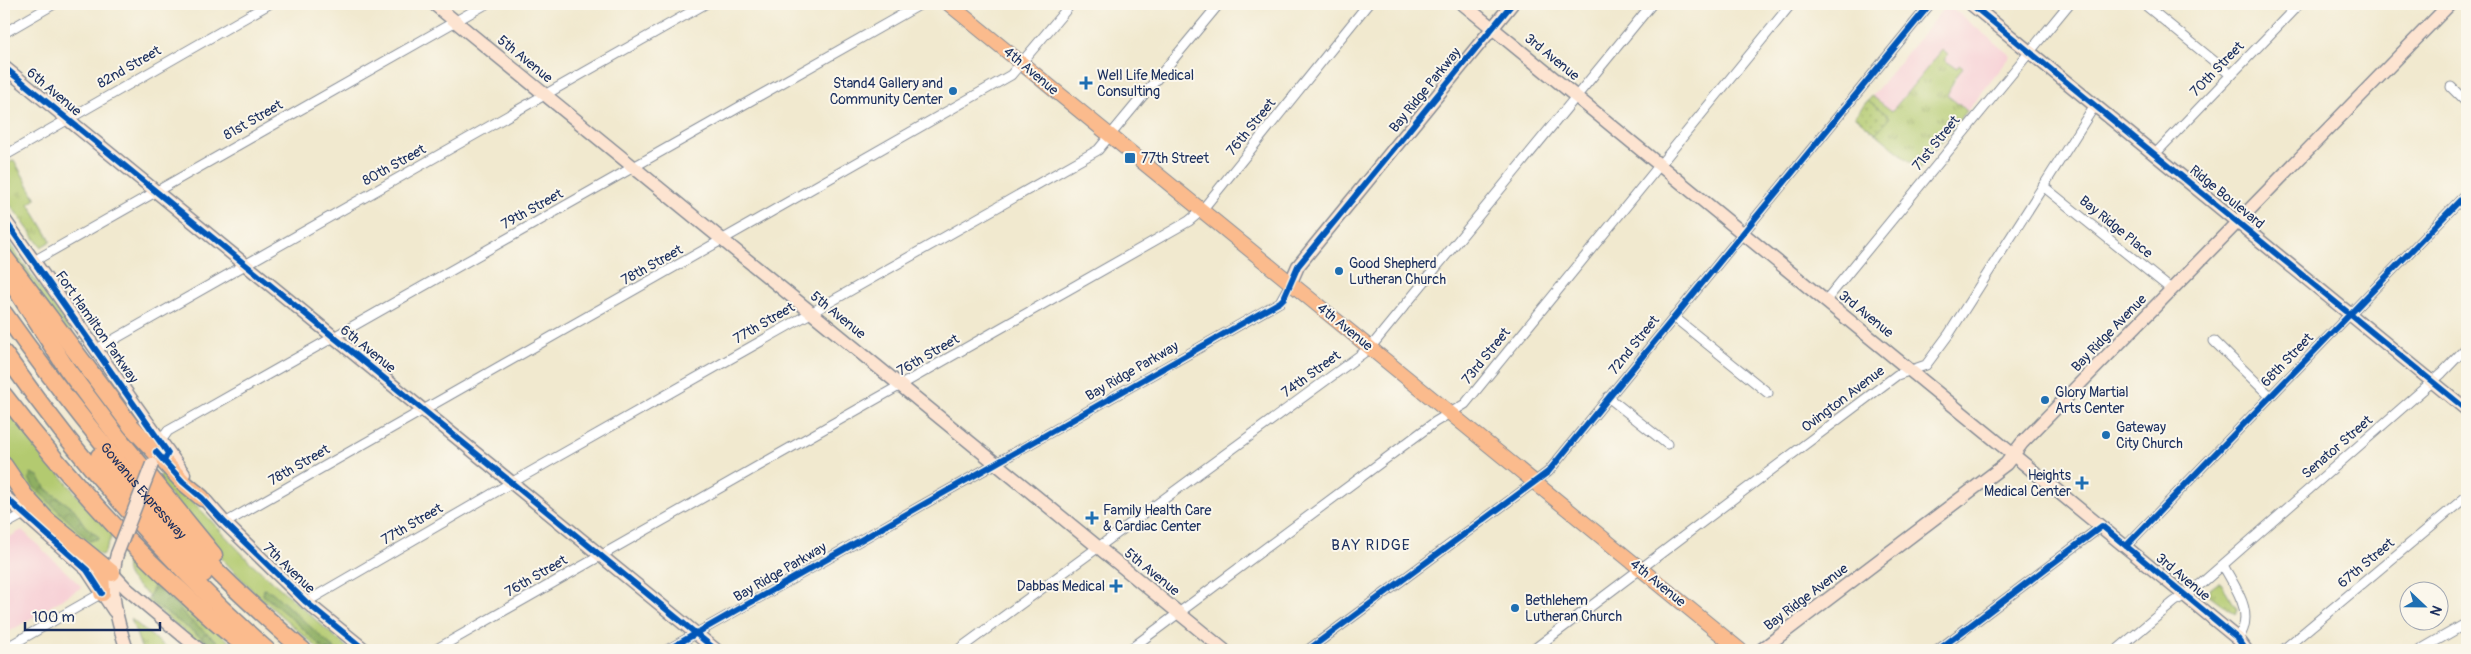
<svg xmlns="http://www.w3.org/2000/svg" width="2471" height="654" viewBox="0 0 2471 654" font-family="Pangolin,sans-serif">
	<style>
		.built { fill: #f7cfd5 }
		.grass { fill: #b3ca6f; stroke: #677c66 }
		.forest { fill: url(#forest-crowns); stroke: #546e60 }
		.park { fill: url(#park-tufts); stroke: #677c66 }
		.garden { fill: url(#garden-dots); stroke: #677c66 }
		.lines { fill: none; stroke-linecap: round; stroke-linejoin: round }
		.street-casing { stroke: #868c96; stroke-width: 11 }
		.secondary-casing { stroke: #868c96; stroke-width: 15 }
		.primary-casing { stroke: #868c96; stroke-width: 16 }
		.highway-casing { stroke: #868c96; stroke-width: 19 }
		.street { stroke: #fff; stroke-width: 9 }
		.secondary { stroke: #fde4d1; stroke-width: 12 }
		.primary { stroke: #fbbb8d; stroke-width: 14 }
		.highway { stroke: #fbbb8d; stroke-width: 16 }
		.secondary-bridge-casing { stroke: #868c96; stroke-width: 15; stroke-linecap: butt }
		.secondary-bridge { stroke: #fde4d1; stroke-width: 12 }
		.cycleway-casing { stroke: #fbf7ec; stroke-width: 9 }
		.cycleway { stroke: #0057b8; stroke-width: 6 }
		.poi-dot { fill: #1f6fb2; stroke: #fbf7ec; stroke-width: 2 }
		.labels { text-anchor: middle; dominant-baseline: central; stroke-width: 4; stroke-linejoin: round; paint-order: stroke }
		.street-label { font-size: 14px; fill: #1b2f5e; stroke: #fbf7ec }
		.poi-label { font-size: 14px; fill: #1b2f5e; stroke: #fbf7ec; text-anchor: start }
		.neighbourhood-label { font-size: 15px; letter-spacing: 1px; fill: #1b2f5e; stroke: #fbf7ec }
	</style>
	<defs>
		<pattern id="forest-crowns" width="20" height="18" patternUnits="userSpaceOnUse" patternTransform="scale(1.25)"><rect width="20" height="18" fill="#8eae62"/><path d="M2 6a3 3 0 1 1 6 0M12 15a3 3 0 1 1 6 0" fill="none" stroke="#738e54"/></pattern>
		<pattern id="park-tufts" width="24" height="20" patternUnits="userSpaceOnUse" patternTransform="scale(1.25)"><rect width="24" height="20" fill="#b3ca6f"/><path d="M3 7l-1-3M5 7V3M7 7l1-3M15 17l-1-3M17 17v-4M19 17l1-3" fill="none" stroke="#91a45e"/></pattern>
		<pattern id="garden-dots" width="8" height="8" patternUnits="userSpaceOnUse" patternTransform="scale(1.25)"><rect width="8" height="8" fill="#b3ca6f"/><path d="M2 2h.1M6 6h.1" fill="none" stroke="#91a45e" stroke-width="1.8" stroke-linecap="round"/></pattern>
	</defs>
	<rect width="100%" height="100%" fill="#fbf7ec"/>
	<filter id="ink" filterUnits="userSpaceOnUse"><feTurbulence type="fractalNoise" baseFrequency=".02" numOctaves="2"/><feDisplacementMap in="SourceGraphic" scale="10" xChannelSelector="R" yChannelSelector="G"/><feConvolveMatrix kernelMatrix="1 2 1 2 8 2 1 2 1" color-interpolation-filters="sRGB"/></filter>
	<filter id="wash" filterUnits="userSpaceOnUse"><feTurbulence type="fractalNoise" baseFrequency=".0096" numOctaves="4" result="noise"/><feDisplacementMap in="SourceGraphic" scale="20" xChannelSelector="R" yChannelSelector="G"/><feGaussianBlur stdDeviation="1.12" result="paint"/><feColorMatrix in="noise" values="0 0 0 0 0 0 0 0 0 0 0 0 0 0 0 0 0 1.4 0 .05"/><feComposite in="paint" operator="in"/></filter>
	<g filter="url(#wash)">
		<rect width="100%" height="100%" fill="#f1e9cf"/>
		<path class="built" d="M1947 4 2011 56 1967 111 1947 95 1956 80 1957 68 1944 60 1948 55 1892 112 1872 96Z
			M22 530 82 587 4 635V540Z"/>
		<path class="grass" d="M4 236 122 403 4 249Z
			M4 406 90 511 113 533 104 554 100 555 56 523 12 469 4 454Z
			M163 470 249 561 350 650H320L255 593 225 562 158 481Z
			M131 549 238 650H207L147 601 149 596C130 578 120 577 131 549Z"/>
		<path class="forest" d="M31 473 38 476 46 489 74 509 85 526 100 538 89 541 33 486 29 478Z
			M155 585 163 589 189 619 228 650H219L151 602 149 596Z
			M264 589 272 592 336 650H324L298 624 263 595Z"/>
		<path class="park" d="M1942 50 1948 55 1944 60 1957 68 1959 65 1963 68 1955 78 1947 95 1967 111 1919 169 1855 116 1872 96 1892 111Z
			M14 160 36 199 29 204 51 241 41 247 4 196V166Z
			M2218 583H2221L2237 609 2235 614 2208 594 2210 589Z
			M131 619 169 650H142Z"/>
		<path class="garden" d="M1868 100 1890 117 1876 133 1855 116Z"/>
	</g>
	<g filter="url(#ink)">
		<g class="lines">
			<g class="street-casing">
				<path id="street" d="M2144 4 2231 75
					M4 33 54 4
					M2451 87 2467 103
					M2155 154 2299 4
					M4 156 269 4
					M2043 186 2172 290
					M34 261 486 4
					M1826 300 2069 4
					M1674 317 1768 393
					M2214 341 2270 396
					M97 349 705 4
					M1608 397 1667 444
					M160 442 168 431 921 4
					M225 523 1011 75 1071 4
					M4 525 24 514
					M2126 546 2467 193
					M2223 565C2235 588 2256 613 2238 639
					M306 602 511 483 1098 150 1219 4
					M4 649 102 593
					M435 650 1189 221 1202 210 1368 4
					M667 650 1280 302 1291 282
					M958 650 1370 348 1652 4
					M1129 650 1435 422 1465 404 1791 4
					M1308 650 1548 472 1930 4
					M1533 650 1897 375 1926 365 1949 334 2095 105
					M1938 650 2102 526
					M2117 650 2174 602 2202 583 2442 373 2467 347
					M2283 650 2467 496
					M2420 650 2467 623"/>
			</g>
			<g class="secondary-casing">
				<path id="secondary" d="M434 4 1224 650
					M1463 4 2238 639 2246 650
					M1971 4 2467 410
					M4 67 716 650
					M4 219 184 474
					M1291 282 1298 266 1512 4
					M198 492 225 523 306 602 365 650
					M4 496 87 570 114 611
					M117 554C108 588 116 618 127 650
					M112 573 127 589 200 650
					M1761 650 2006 464 2022 443 2450 4"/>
			</g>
			<g class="primary-casing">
				<path id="primary" d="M949 4 1740 650"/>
			</g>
			<g class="highway-casing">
				<g id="highway">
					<path d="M4 256 131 426 183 482 202 498"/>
					<path d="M4 271 67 369 117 436 214 555"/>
					<path id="s1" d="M4 313C67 402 135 487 211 565 240 595 272 623 303 650"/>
					<path d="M4 353C80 462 167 561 267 650"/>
					<path d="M4 395C60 468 119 536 188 597 208 616 228 635 252 650"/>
					<path d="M99 456 162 530 204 574"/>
					<path d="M4 465 25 496 47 520 112 573"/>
					<path d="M92 560 101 572 102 593"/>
				</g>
			</g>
			<use href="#street" class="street"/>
			<use href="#secondary" class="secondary"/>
			<use href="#primary" class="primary"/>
			<use href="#highway" class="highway"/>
			<g class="secondary-bridge-casing">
				<path id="secondary-bridge" d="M117 554 152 464"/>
			</g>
			<use href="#secondary-bridge" class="secondary-bridge"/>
			<g class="cycleway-casing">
				<path id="cycleway" d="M1971 4 2467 410
					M4 67 716 650
					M4 219 168 453 164 461
					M156 452 183 482 202 498 225 523 306 602 365 650
					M4 496 87 570 102 593
					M2126 546 2467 193
					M667 650 1280 302 1284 298 1298 266 1512 4
					M1308 650 1548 472 1930 4
					M1938 650 2102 526 2238 639 2246 650"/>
			</g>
			<use href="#cycleway" class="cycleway"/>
		</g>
	</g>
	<g class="poi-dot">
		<path d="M1083.5 75.5h5v5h5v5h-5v5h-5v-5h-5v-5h5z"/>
		<circle cx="953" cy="91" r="5"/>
		<rect x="1124" y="152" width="12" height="12" rx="2.5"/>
		<circle cx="1339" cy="271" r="5"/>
		<circle cx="2045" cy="400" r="5"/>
		<circle cx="2106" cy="435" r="5"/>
		<path d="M2079.5 475.5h5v5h5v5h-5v5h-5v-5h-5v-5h5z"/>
		<path d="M1089.5 510.5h5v5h5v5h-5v5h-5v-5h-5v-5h5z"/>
		<path d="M1113.5 578.5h5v5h5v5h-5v5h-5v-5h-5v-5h5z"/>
		<circle cx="1515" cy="608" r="5"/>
	</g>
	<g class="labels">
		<g class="street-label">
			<text transform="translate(1552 57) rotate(39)">3rd Avenue</text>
			<text transform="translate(525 59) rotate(39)">5th Avenue</text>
			<text transform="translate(129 67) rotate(-30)">82nd Street</text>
			<text transform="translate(2217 69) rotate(-46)">70th Street</text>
			<text transform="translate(1031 71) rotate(40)">4th Avenue</text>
			<text transform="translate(1425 90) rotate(-51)">Bay Ridge Parkway</text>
			<text transform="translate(54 92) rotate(40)">6th Avenue</text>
			<text transform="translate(253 120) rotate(-30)">81st Street</text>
			<text transform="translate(1251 127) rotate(-51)">76th Street</text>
			<text transform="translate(1936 143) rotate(-51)">71st Street</text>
			<text transform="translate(394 165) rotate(-29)">80th Street</text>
			<text transform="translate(2227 197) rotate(39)">Ridge Boulevard</text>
			<text transform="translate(532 209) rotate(-29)">79th Street</text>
			<text transform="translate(2116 227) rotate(39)">Bay Ridge Place</text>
			<text transform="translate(652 265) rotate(-29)">78th Street</text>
			<text transform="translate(1866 314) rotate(39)">3rd Avenue</text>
			<text transform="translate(838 315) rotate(39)">5th Avenue</text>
			<text transform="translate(764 323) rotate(-30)">77th Street</text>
			<text transform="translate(97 327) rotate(55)">Fort Hamilton Parkway</text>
			<text transform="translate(1345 327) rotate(39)">4th Avenue</text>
			<text transform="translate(2109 333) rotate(-46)">Bay Ridge Avenue</text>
			<text transform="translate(1634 345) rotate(-51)">72nd Street</text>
			<text transform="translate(368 349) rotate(39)">6th Avenue</text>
			<text transform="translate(928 355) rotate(-30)">76th Street</text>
			<text transform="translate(1486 356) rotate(-51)">73rd Street</text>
			<text transform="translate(2287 360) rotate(-46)">68th Street</text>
			<text transform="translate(1132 371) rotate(-30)">Bay Ridge Parkway</text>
			<text transform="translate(1311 374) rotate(-36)">74th Street</text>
			<text transform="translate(1843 399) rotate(-37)">Ovington Avenue</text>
			<text transform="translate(2337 447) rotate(-41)">Senator Street</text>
			<text transform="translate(299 465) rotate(-30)">78th Street</text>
			<text stroke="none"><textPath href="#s1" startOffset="226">Gowanus Expressway</textPath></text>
			<text transform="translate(412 524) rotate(-30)">77th Street</text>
			<text transform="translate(2366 563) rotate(-40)">67th Street</text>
			<text transform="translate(289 568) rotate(44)">7th Avenue</text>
			<text transform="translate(780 572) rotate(-30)">Bay Ridge Parkway</text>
			<text transform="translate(1152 572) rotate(39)">5th Avenue</text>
			<text transform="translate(536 576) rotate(-30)">76th Street</text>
			<text transform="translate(2183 577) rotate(40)">3rd Avenue</text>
			<text transform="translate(1658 583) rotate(39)">4th Avenue</text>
			<text transform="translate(1806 597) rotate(-37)">Bay Ridge Avenue</text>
		</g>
		<g class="poi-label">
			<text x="1097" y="75">Well Life Medical<tspan x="1097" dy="16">Consulting</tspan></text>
			<text x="943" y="83" text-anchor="end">Stand4 Gallery and<tspan x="943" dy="16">Community Center</tspan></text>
			<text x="1141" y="158">77th Street</text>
			<text x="1349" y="263">Good Shepherd<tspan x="1349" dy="16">Lutheran Church</tspan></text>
			<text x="2055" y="392">Glory Martial<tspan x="2055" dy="16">Arts Center</tspan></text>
			<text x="2116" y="427">Gateway<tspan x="2116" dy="16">City Church</tspan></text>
			<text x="2071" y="475" text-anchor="end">Heights<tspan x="2071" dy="16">Medical Center</tspan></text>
			<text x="1103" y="510">Family Health Care<tspan x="1103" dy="16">&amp; Cardiac Center</tspan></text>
			<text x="1105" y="586" text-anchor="end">Dabbas Medical</text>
			<text x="1525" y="600">Bethlehem<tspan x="1525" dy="16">Lutheran Church</tspan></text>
		</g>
		<g class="neighbourhood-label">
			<text x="1371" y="545">BAY RIDGE</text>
		</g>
	</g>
	<rect width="2471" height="654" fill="none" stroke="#fbf7ec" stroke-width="20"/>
	<g transform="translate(2424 606) rotate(112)"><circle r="24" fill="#fbf7ec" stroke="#a1a7b3"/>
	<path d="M0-4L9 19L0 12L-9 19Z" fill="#1f6fb2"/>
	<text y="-8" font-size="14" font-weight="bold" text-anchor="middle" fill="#1b2f5e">N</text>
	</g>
	<path d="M25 622v8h135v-8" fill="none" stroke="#1b2f5e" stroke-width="2.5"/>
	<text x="32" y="622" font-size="15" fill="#1b2f5e" stroke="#fbf7ec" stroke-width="4" paint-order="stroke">100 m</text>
</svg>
